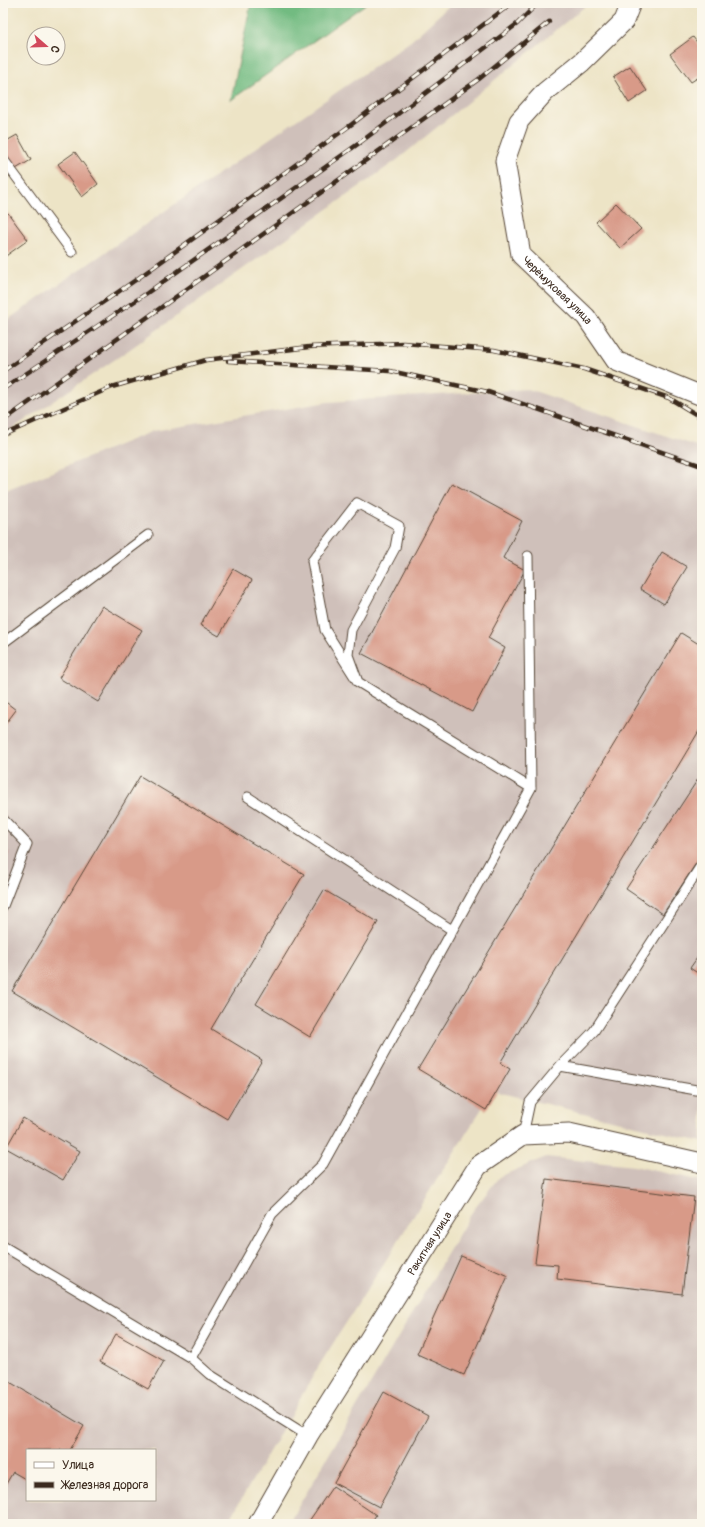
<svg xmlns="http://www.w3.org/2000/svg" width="705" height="1527" viewBox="0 0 705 1527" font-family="Pangolin,sans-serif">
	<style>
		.industrial { fill: #cfc0ba; fill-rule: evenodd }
		.forest { fill: #72bb81; stroke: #567250 }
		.building { fill: #d89a88 }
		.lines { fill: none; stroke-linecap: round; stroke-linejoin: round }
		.lane-casing { stroke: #564637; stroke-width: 11 }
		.street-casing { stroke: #564637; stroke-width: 21 }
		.lane { stroke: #fff; stroke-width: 9 }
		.street { stroke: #fff; stroke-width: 19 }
		.rail-casing { stroke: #3b2a1e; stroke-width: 4.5 }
		.rail { stroke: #fbf7ec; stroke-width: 3; stroke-dasharray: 9; stroke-linecap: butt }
		.labels { text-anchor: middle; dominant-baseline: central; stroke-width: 3.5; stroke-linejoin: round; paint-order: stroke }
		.street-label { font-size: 11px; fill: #3b2a1e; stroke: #fbf7ec }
	</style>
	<rect width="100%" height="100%" fill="#fbf7ec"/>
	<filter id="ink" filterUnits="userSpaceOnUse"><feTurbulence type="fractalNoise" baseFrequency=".025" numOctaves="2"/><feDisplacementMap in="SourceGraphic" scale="8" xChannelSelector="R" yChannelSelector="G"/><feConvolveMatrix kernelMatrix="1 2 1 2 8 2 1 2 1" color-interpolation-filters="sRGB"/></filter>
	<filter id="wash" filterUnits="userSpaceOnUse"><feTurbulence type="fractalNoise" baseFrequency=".012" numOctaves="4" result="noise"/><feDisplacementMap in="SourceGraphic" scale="16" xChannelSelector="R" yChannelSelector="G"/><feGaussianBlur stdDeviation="0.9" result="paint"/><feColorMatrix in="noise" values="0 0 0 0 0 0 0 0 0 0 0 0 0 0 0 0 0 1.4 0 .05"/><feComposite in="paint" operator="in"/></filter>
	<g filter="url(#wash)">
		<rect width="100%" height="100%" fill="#ede4c6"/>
		<path class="industrial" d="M452 3H589L397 160 123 354 3 435V323L411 41Z
			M528 389 702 448V1142L493 1091 320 1364 227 1524H3V492L153 431 328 402ZM27 1450H155V1500H27Z
			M546 1157 634 1166 702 1181V1524H288L472 1212 499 1177Z"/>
		<path class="forest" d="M251 3H367L231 100Z"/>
		<g id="blocks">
			<path class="building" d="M693 37 702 49V75L691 82 670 54Z
				M630 66 647 91 629 103 613 77Z
				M17 135 31 160 14 170 3 151V143Z
				M75 152 98 184 82 197 58 164Z
				M616 203 641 229 620 248 596 222Z
				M8 213 28 240 3 258V216Z
				M452 483 522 521 503 558 525 570 488 638 505 648 472 712 361 653Z
				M662 552 687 567 664 604 640 589Z
				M233 569 252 580 219 636 200 625Z
				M102 606 142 630 98 702 59 678Z
				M681 633 702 646V726L500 1063 510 1069 486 1110 418 1069Z
				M3 700 16 710 3 727Z
				M702 773V854L663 914 626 889Z
				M140 776 304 874 211 1029 262 1060 227 1119 12 991Z
				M3 849 9 853 3 863Z
				M324 890 378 922 310 1037 256 1004Z
				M702 951V976L690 968Z
				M23 1118 80 1151 63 1180 6 1148Z
				M546 1179 694 1197 682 1294 557 1279 558 1265 535 1263Z
				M461 1256 508 1276 464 1375 417 1354Z
				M116 1334 164 1361 148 1389 100 1362Z
				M3 1378 84 1426 70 1450H27V1480L13 1472 3 1489Z
				M384 1392 428 1416 379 1507 334 1483Z
				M333 1486 376 1515 370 1524H307Z"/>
		</g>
	</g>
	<g filter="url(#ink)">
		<use href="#blocks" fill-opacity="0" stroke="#564637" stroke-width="1"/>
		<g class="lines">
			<g class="lane-casing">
				<path id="lane" d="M3 159 72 252
					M528 556 531 788
					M3 643 148 535
					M248 797 452 930
					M3 819 27 844 3 906
					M560 1066 702 1091
					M523 1135 530 1102 560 1066 594 1031 702 864
					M3 1246 191 1358
					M308 1436 209 1374 191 1358 272 1214 323 1164 531 788 358 682 325 630 312 561 357 503 399 526 395 548 351 630 348 655 358 682"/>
			</g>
			<g class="street-casing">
				<g id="street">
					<path id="s1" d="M631 3 624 21 582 62 545 92 519 121 505 161 521 255 586 317 616 361 702 396"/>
					<path id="s2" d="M258 1524 308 1436 478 1166 523 1135 569 1133 702 1163"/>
				</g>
			</g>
			<use href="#lane" class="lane"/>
			<use href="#street" class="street"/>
			<g class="rail-casing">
				<path id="rail" d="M228 361 390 371 488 392 702 466
					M3 371 137 279 352 124 512 3
					M3 389 147 293 358 144 517 24 538 3
					M3 421 479 79 549 22
					M3 435 112 387 206 360 309 347 403 343 494 350 584 369 669 398 702 418"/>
			</g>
			<use href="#rail" class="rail"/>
		</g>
	</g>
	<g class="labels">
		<g class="street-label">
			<text stroke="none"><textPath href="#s1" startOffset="353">Черёмуховая улица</textPath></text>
			<text stroke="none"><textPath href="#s2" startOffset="329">Ракитная улица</textPath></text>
		</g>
	</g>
	<rect width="705" height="1527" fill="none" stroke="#fbf7ec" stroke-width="16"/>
	<rect x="26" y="1449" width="130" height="52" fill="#fbf7ec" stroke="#aea59a"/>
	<rect x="34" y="1462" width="20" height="6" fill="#ffffff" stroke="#aea59a"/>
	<text x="62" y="1469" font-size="12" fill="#3b2a1e">Улица</text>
	<rect x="34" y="1482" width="20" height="6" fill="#3b2a1e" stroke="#aea59a"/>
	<text x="62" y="1489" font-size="12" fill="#3b2a1e">Железная дорога</text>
	<g transform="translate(46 46) rotate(110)"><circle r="19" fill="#fbf7ec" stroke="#aea59a"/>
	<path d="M0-3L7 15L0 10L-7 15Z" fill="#d1495b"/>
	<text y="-6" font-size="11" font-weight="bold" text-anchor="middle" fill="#3b2a1e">С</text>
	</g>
</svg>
